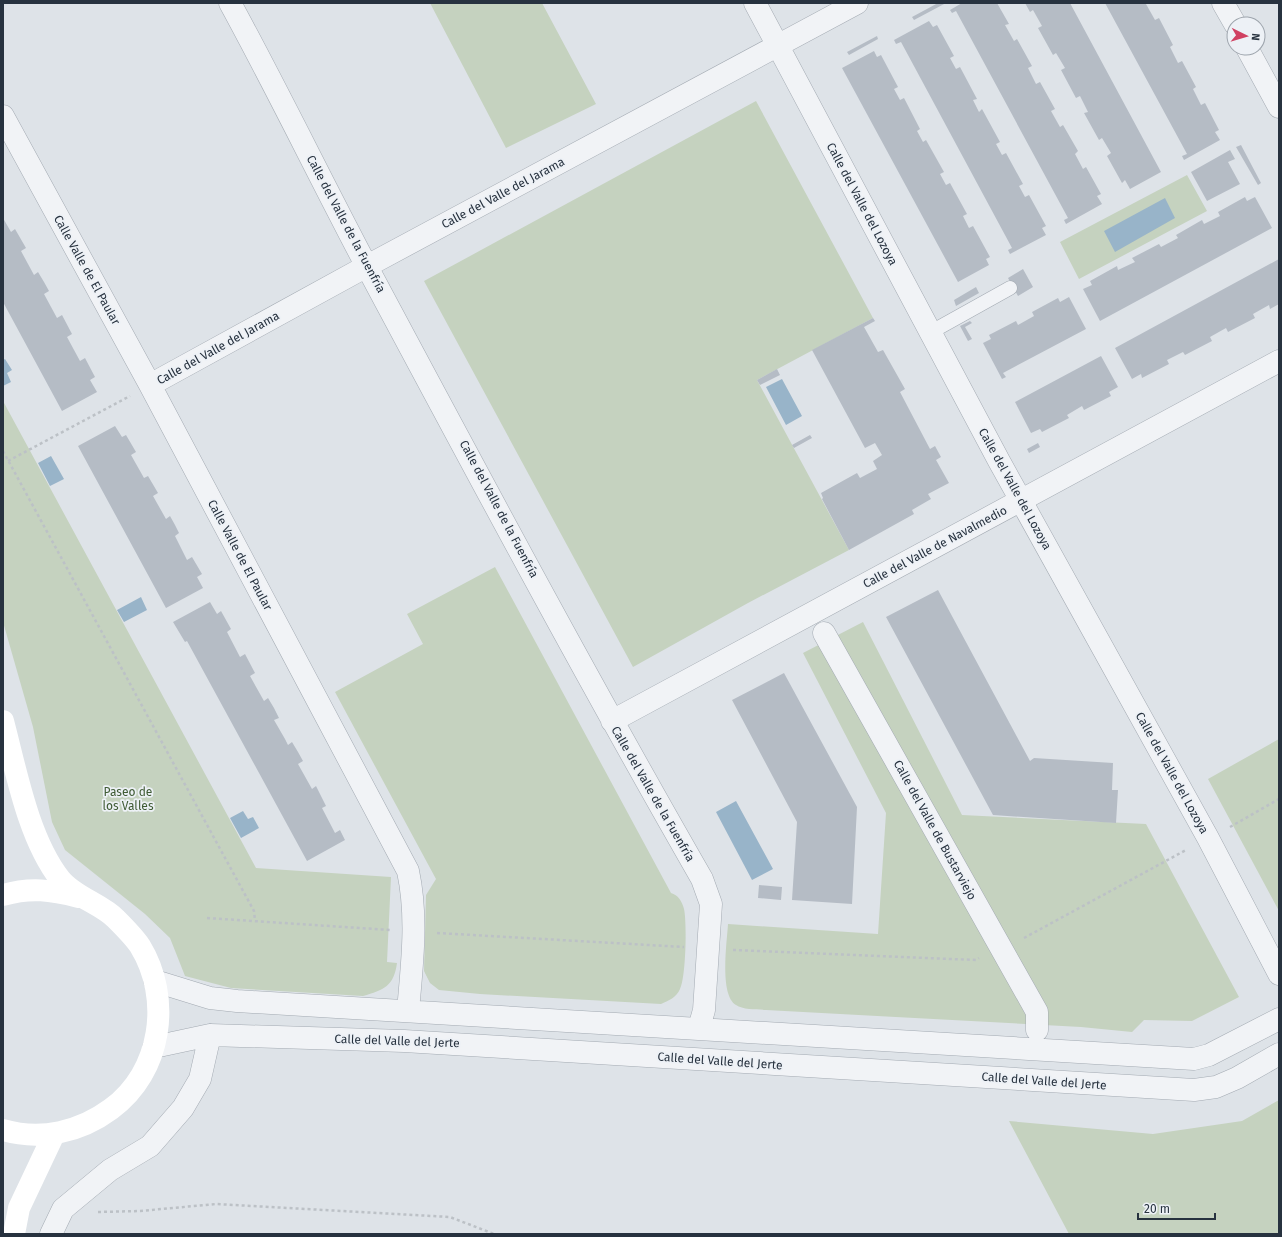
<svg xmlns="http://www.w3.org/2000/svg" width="1282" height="1237" viewBox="0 0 1282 1237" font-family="'Fira Sans',sans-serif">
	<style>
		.green { fill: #c5d2bf }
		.water { fill: #98b4c9 }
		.building { fill: #b5bcc5 }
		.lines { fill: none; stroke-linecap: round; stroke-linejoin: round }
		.lane-casing { stroke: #a3aab2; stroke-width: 15 }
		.street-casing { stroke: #a3aab2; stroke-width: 23 }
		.path { stroke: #bcc1c6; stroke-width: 2.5; stroke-dasharray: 3 3; stroke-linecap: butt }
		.lane { stroke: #f1f3f6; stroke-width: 14 }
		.street { stroke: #f1f3f6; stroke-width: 22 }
		.secondary { stroke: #fff; stroke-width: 22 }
		.labels { text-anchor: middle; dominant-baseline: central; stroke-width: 3.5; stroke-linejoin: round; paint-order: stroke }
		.street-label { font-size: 12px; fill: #27323f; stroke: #edf1f6 }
		.park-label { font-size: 12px; fill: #3f5b34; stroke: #edf1f6 }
	</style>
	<rect width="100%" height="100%" fill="#dee3e8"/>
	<path class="green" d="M430 3H542L596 104 506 148Z
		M756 101 873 318 757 380 849 550 748 603 633 667 424 281Z
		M1187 175 1207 211 1079 279 1060 242Z
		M3 401 256 868 391 877 387 962 397 963C394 986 384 990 363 996L231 988 185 976 170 938 145 914 65 850 52 822 33 727 3 622Z
		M495 567 671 893C678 895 682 901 684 909 687 922 686 977 680 989 677 997 668 1001 661 1004L480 994 439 990 430 983 424 971 426 895 436 879 335 692 423 644 407 614Z
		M863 622 962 815 1146 824 1239 997 1192 1021 1144 1020 1132 1032 1081 1027 766 1010C757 1009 743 1010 736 1005 719 995 727 942 728 924L878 934 886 813 803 653Z
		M1279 739V911L1208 779Z
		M1279 1100V1234H1069L1009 1121 1153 1134 1242 1121Z"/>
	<path class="water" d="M1165 198 1175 218 1115 252 1104 231Z
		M5 359 12 370 7 373 11 382 3 386V360Z
		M782 379 802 416 786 425 766 387Z
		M51 456 64 479 50 486 38 463Z
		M141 597 147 610 124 622 117 610Z
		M736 801 773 869 752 880 716 812Z
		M243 811 248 819 253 817 259 828 241 838 230 818Z"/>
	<path class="building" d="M938 3H946L914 20 912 17Z
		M962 3H997L1009 24 1005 25 1014 41 1017 39 1032 66 1028 68 1036 84 1040 82 1055 109 1051 111 1060 127 1063 125 1078 151 1075 154 1083 169 1086 167 1101 194 1097 196 1102 204 1066 224 1064 220 1068 218 956 11 952 13 950 10Z
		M1025 3H1070L1161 172 1130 189 1125 180 1122 183 1107 156 1111 153 1102 138 1099 140 1084 113 1088 112 1080 96 1076 98 1061 70 1065 68 1056 53 1053 55 1038 28 1042 26 1033 10 1030 12Z
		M1105 3H1148L1146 4 1155 20 1159 18 1173 45 1170 47 1178 63 1182 61 1196 87 1193 89 1201 105 1205 103 1219 130 1215 132 1220 140 1184 160 1182 156 1187 154Z
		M929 21 933 27 937 25 954 56 950 58 956 69 960 67 977 99 973 100 979 112 982 109 1000 142 996 144 1002 155 1006 153 1023 184 1019 186 1025 197 1029 195 1046 226 1042 228 1046 235 1010 254 1008 250 1012 248 901 42 896 44 894 40Z
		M877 36 878 39 849 55 847 52Z
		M874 51 877 57 881 55 898 87 894 89 900 100 904 98 920 129 917 131 923 142 926 140 944 172 940 174 946 185 950 183 967 214 963 216 969 228 973 226 990 257 986 259 989 265 958 282 842 68Z
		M1241 145 1261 183 1258 185 1236 147Z
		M1230 150 1235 159 1228 162 1240 184 1207 201 1191 172Z
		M1245 197 1247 201 1255 197 1272 228 1100 321 1083 289 1092 285 1090 281 1117 266 1118 270 1135 262 1132 258 1159 244 1161 247 1178 238 1176 235 1202 220 1204 224 1220 216 1218 212Z
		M3 218 11 232 15 229 26 248 21 251 34 275 38 272 44 282 49 291 44 294 57 318 62 315 72 334 67 337 80 361 85 358 95 377 90 380 97 392 62 411 3 302Z
		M1279 259V304L1270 309 1269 305 1253 314 1255 318 1228 332 1226 328 1210 337 1212 341 1185 355 1183 352 1167 360 1169 364 1142 378 1141 374 1132 379 1115 348Z
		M1023 269 1033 287 1018 296 1008 278Z
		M976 287 979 293 956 306 954 300Z
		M1069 297 1086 329 1003 373 1006 377 1002 379 983 343 991 339 989 335 1016 321 1018 325 1034 316 1032 312 1058 298 1060 302Z
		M873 318 875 321 864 327 878 352 883 350 905 389 900 392 930 449 935 446 941 457 936 460 949 483 928 494 931 499 912 510 914 514 849 550 822 499 823 498 821 493 857 473 860 478 877 469 873 461 882 455 875 443 865 448 812 350Z
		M970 321 972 323 965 327 972 339 968 341 960 326Z
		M1101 356 1118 387 1109 392 1111 396 1084 410 1082 406 1067 415 1069 418 1042 432 1040 429 1031 433 1015 402Z
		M777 369 780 375 760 385 757 380Z
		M115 426 122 437 126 435 136 452 131 455 144 478 148 476 158 493 153 496 166 519 170 516 175 525 179 533 175 536 187 560 192 557 202 574 197 577 203 588 166 608 78 446Z
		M810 435 812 438 794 448 792 445Z
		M1038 443 1040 447 1029 453 1027 449Z
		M938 590 1030 761 1034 758 1113 763 1112 790H1118L1116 823 993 815 886 617Z
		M210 602 217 614 221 611 231 629 227 632 240 657 245 654 255 673 250 676 264 701 268 698 274 708 279 718 274 720 285 739 288 745 292 742 298 752 303 761 298 764 312 789 316 786 326 806 322 808 335 833 340 830 345 840 307 861 187 641 185 642 173 622Z
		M784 673 857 807 852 904 792 900 797 822 732 700Z
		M759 885 782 887 781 900 758 898Z"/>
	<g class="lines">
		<g class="lane-casing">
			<path id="lane" d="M931 332 1010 288"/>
		</g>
		<g class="street-casing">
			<path id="street" d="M230 3C277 89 320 178 366 265 476 471 586 677 702 879L711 904 704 1010 699 1028
				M755 3 999 461 1208 838 1279 974
				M1223 3 1235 24
				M1247 48 1279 107
				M3 116 150 385 408 871C418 918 412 964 408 1011
				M150 385 367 266 857 3
				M824 633 1037 1012V1030
				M612 721 1279 361
				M155 981 210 998 237 1001 1194 1059 1209 1055 1279 1019
				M154 1047 210 1035 404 1041 1194 1090 1216 1087 1237 1078 1279 1054
				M51 1234 63 1209 110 1170 150 1146 183 1108 200 1079 210 1035"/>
		</g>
		<path class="path" d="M3 451 254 911 255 921
			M8 461 130 396
			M1230 827 1279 799
			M207 918 390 930
			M437 933 684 947
			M1024 938 1186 850
			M733 950 976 960 979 958
			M98 1212 140 1211 216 1204 450 1217 494 1234"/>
		<use href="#lane" class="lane"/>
		<use href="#street" class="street"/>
		<path class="secondary" d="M3 721C16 770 28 838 60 879 74 897 102 904 116 919 124 927 134 937 140 946 172 998 162 1072 111 1109 80 1132 41 1141 3 1130
			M3 895C31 887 51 890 79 897
			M14 1234 19 1208 54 1134"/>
	</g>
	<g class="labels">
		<g class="street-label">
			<text transform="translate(503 193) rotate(-28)">Calle del Valle del Jarama</text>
			<text transform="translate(862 204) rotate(62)">Calle del Valle del Lozoya</text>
			<text transform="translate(346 224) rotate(62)">Calle del Valle de la Fuenfría</text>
			<text transform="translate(87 270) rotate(61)">Calle Valle de El Paular</text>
			<text transform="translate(218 348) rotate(-29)">Calle del Valle del Jarama</text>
			<text transform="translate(1015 489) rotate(61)">Calle del Valle del Lozoya</text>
			<text transform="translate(499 509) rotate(62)">Calle del Valle de la Fuenfría</text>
			<text transform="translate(935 547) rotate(-28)">Calle del Valle de Navalmedio</text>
			<text transform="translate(240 555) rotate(62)">Calle Valle de El Paular</text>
			<text transform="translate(1172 773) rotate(61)">Calle del Valle del Lozoya</text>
			<text transform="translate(653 794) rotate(60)">Calle del Valle de la Fuenfría</text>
			<text transform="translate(935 830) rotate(61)">Calle del Valle de Bustarviejo</text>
			<text transform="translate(397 1041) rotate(2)">Calle del Valle del Jerte</text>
			<text transform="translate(720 1061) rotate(4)">Calle del Valle del Jerte</text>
			<text transform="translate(1044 1081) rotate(4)">Calle del Valle del Jerte</text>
		</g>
		<g class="park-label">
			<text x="128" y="792">Paseo de<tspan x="128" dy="14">los Valles</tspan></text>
		</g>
	</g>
	<rect width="1282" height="1237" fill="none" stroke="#27323f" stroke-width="8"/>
	<g transform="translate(1246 36) rotate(95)"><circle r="19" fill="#edf1f6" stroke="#9ea5ad"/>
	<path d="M0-3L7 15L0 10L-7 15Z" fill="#d04061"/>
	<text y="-6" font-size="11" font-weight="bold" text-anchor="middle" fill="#27323f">N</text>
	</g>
	<path d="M1138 1213v6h77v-6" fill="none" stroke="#27323f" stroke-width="2"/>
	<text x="1144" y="1213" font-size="12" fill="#27323f" stroke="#edf1f6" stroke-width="3" paint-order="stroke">20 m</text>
</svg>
